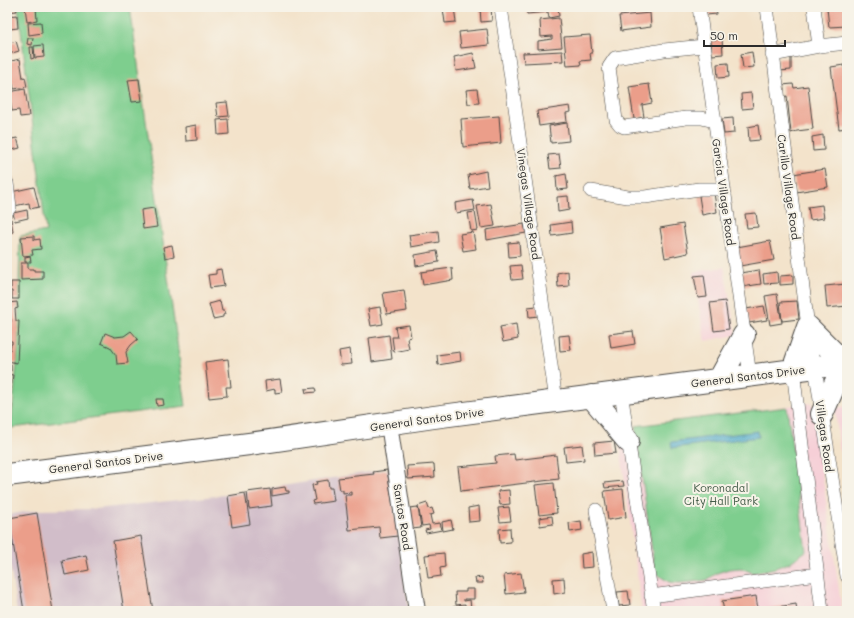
<svg xmlns="http://www.w3.org/2000/svg" width="854" height="618" viewBox="0 0 854 618" font-family="Mali,sans-serif">
	<style>
		.built { fill: #f6cfd7 }
		.industrial { fill: #d1bdc9 }
		.green { fill: #7ece8e; stroke: #547c5c }
		.water { fill: #49a8c8; stroke: #3a6a7a }
		.building { fill: #eb9e8a }
		.lines { fill: none; stroke-linecap: round; stroke-linejoin: round }
		.minor-casing { stroke: #494743; stroke-width: 14 }
		.tertiary-casing { stroke: #494743; stroke-width: 18 }
		.trunk-casing { stroke: #494743; stroke-width: 24 }
		.minor { stroke: #fff; stroke-width: 13 }
		.tertiary { stroke: #fff; stroke-width: 16 }
		.trunk { stroke: #fff; stroke-width: 22 }
		.labels { text-anchor: middle; dominant-baseline: central; stroke-width: 4; stroke-linejoin: round; paint-order: stroke }
		.street-label { font-size: 11px; fill: #2b2b2b; stroke: #f7f3e8 }
		.park-label { font-size: 11px; fill: #445c49; stroke: #f7f3e8 }
	</style>
	<rect width="100%" height="100%" fill="#f7f3e8"/>
	<filter id="ink" filterUnits="userSpaceOnUse"><feTurbulence type="fractalNoise" baseFrequency=".025" numOctaves="2"/><feDisplacementMap in="SourceGraphic" scale="8" xChannelSelector="R" yChannelSelector="G"/><feConvolveMatrix kernelMatrix="1 2 1 2 8 2 1 2 1" color-interpolation-filters="sRGB"/></filter>
	<filter id="wash" filterUnits="userSpaceOnUse"><feTurbulence type="fractalNoise" baseFrequency=".012" numOctaves="4" result="noise"/><feDisplacementMap in="SourceGraphic" scale="16" xChannelSelector="R" yChannelSelector="G"/><feGaussianBlur stdDeviation="0.9" result="paint"/><feColorMatrix in="noise" values="0 0 0 0 0 0 0 0 0 0 0 0 0 0 0 0 0 1.4 0 .05"/><feComposite in="paint" operator="in"/></filter>
	<g filter="url(#wash)">
		<rect width="100%" height="100%" fill="#f3e3cb"/>
		<path class="built" d="M724 267 736 335 705 341 693 272Z
			M812 403 842 611H642L620 445 637 442 635 426Z
			M847 406V452L840 453 835 408Z"/>
		<path class="industrial" d="M389 469 409 611H17L7 544V515L37 510 95 509 225 495Z"/>
		<path class="green" d="M18 7H130L186 406 11 428 18 351 20 236 46 231Z
			M787 407 806 551 789 563 775 568 753 573 741 568 729 569 717 573 707 580 691 582 679 583 669 582 655 573 635 426Z"/>
		<path class="water" d="M758 431 759 437 672 448 671 442Z"/>
		<g id="blocks">
			<path class="building" d="M7 7H16L17 11 7 12Z
				M25 7H36L37 20 27 22Z
				M454 7 456 22 445 23 443 8Z
				M491 7 492 21 481 22 480 8Z
				M526 7H558L559 16 549 18 548 12 527 14Z
				M705 7H716L717 14 706 15Z
				M836 7H847V26L829 27 827 8Z
				M650 13 651 27 621 31 619 16Z
				M17 15 18 28 10 29V31H7V16Z
				M559 18 562 47 538 49V41L552 39V36L541 37 540 20Z
				M41 22 42 33 29 35 28 23Z
				M487 29 489 45 461 48 459 32Z
				M590 35 592 53H590L591 60 580 61 581 65 567 66 564 37Z
				M28 38H33L32 45 27 44Z
				M722 39 723 54 712 55 711 40Z
				M16 41 19 51 9 54 7 44Z
				M43 45 44 57 35 58 34 46Z
				M30 47H33L34 58 31 59Z
				M562 51 563 61 524 63 523 53Z
				M752 52 754 67 743 68 741 54Z
				M473 53 476 68 456 71 454 57Z
				M791 58V70L779 71 778 59Z
				M20 59 23 78 25 77 27 87 14 89 13 84 7 85V62Z
				M728 63 729 77 718 78 717 64Z
				M844 65 847 89V128L839 129 831 67Z
				M139 79 142 101 132 102 128 80Z
				M649 84 652 103 642 105 644 117 634 119 629 87Z
				M793 84 794 88 808 86 813 129 797 131 791 133 787 96 783 97 782 85Z
				M25 89 29 116 20 117 19 110 12 111 9 92Z
				M477 89 479 103 468 104 466 90Z
				M751 93 753 108 742 109 741 94Z
				M227 102 229 116 218 117 216 103Z
				M570 106 571 112 566 113 567 122 539 126 537 111Z
				M499 116 501 143 463 147 461 119Z
				M733 118 734 133 724 134 722 119Z
				M228 119 229 134 218 135 217 120Z
				M567 123 569 141 551 143 549 126Z
				M196 125 197 140 186 141 185 127Z
				M758 125 760 140 749 141 748 127Z
				M823 135 824 150 813 151 812 137Z
				M17 138 20 148 8 151 7 140Z
				M559 154 561 168 550 169 548 155Z
				M825 169 828 187 796 192 793 174Z
				M486 171 488 186 470 189 468 175Z
				M566 174 568 189 557 190 556 176Z
				M34 187 39 207 30 209 29 203 14 206 11 192Z
				M714 193 717 212 702 215 699 196Z
				M568 196 569 210 558 212 557 197Z
				M473 200 475 210 456 213 455 203Z
				M491 204 495 226 481 228 477 206Z
				M822 205 824 218 810 220 808 207Z
				M154 208 157 227 143 229 141 210Z
				M27 210 28 218 15 221 13 213Z
				M475 212 478 230 471 231 468 213Z
				M756 213 758 227 747 228 745 214Z
				M11 219 13 232 7 234V220Z
				M571 222 572 233 552 236 551 225Z
				M524 224 526 233 487 240 486 230Z
				M683 224 688 253 665 258 660 228Z
				M438 231 439 242 411 247 409 235Z
				M473 232 476 249 463 251 460 234Z
				M34 236V240L40 239 41 249 32 250 33 255 23 256 21 237Z
				M770 241 774 260 740 266 737 247Z
				M519 242 520 256 509 257 508 243Z
				M172 245 174 256 165 258 163 247Z
				M437 251 439 262 416 266 415 255Z
				M30 256 31 262H25V257Z
				M21 263H28V269H34V271H43V279L21 280Z
				M521 265 523 279 512 280 510 266Z
				M452 268 453 280 423 285 421 272Z
				M221 269 224 286 210 288 208 275 216 274V270Z
				M759 270 761 284 742 287 740 273Z
				M568 271 569 286 558 287 557 273Z
				M777 272 778 283 764 284 763 274Z
				M704 275 707 297 698 298 694 276Z
				M793 275V284L780 285V276Z
				M11 282H19V299H12V291H9V288H11Z
				M846 284 847 306 827 308 825 286Z
				M404 290 407 311 387 314 383 293Z
				M777 294 782 323 770 325 765 296Z
				M220 301 222 311H224L225 314 223 315V317L213 319 209 304Z
				M725 301 729 329 714 331 710 303Z
				M797 301 799 319 782 321 780 302Z
				M17 302 18 308 15 309 16 321H19L17 363 8 361 11 344H12V341H7V322H11V319L7 320V303Z
				M537 306 539 316 529 317 528 307Z
				M764 306 767 320 749 323 746 309Z
				M380 307 383 324 371 326 368 309Z
				M516 324 518 339 503 342 500 327Z
				M409 325 411 337 407 338 409 349 394 352 392 337H397L395 327Z
				M131 331 138 339 131 345 126 352 128 363 117 364 116 355 110 347 101 343 105 333 115 337 124 336Z
				M633 331 635 344 611 348 609 334Z
				M389 335 392 359 372 362 369 338Z
				M569 335 571 350 560 351 559 336Z
				M350 349 352 364 341 365 339 351Z
				M460 352 461 361 438 365 437 355Z
				M228 359 231 387H226L227 396 209 398 205 362Z
				M7 363 11 364V371H7Z
				M7 374 13 375 11 388H7Z
				M280 379 282 392 275 393V389L266 391 265 381Z
				M315 388 316 392 306 393 305 389Z
				M156 399H163L164 405 157 406Z
				M7 405H12L10 425H7Z
				M614 441 616 453 595 455 594 443Z
				M582 445 584 460 566 462 564 447Z
				M514 454 515 460 556 455 559 479 461 491 458 467 496 463 495 456Z
				M434 464 435 477 408 479 407 466Z
				M387 470 398 536 380 538 379 527 349 530 345 495H351V492L343 493V490H340L338 478 374 474 373 472Z
				M328 480 329 488H332L334 501 313 504 312 501 315 500 312 485 317 484 316 482Z
				M623 481 624 486 605 488 604 483Z
				M554 483 557 513 539 515 535 485Z
				M285 487 286 491H289V493L272 496V489Z
				M270 489 272 506 249 509 247 492Z
				M623 489 626 517 608 520 604 491Z
				M509 490 510 504 500 505 498 491Z
				M245 493 250 524 232 527 228 496Z
				M427 503 429 509 432 508 434 514 430 515 432 524 440 523 442 530 426 533 425 530 430 529 429 525 422 526 418 506Z
				M479 506 480 521 469 522 468 508Z
				M418 507 421 528 412 529 409 508Z
				M509 507 511 521 500 522 498 508Z
				M37 513 53 611H24L9 518Z
				M552 516 553 524 540 526 539 518Z
				M451 520 453 529 443 531 442 522Z
				M581 521 582 530 570 532 569 523Z
				M510 528 511 542 500 543 499 529Z
				M141 536 153 611H124L113 541Z
				M592 552 593 567 582 568 581 554Z
				M444 553 445 567 440 568 441 576 428 578 425 555Z
				M86 555 89 570 65 575 62 560Z
				M521 573 524 592 506 594 504 575Z
				M482 577 483 583H476L475 578Z
				M564 578 565 592 554 594 553 579Z
				M466 589H474V599H464V601L470 600 471 608 476 607 475 611H463L462 608 465 607V604L456 605 455 592H466Z
				M628 591 630 605 619 606 617 592Z
				M756 596 758 610 796 604 797 611H724L722 601Z
				M459 606 461 611H454L453 607Z"/>
		</g>
	</g>
	<g filter="url(#ink)">
		<use href="#blocks" fill-opacity="0" stroke="#494743" stroke-width="1"/>
		<g class="lines">
			<g class="minor-casing">
				<path id="minor" d="M501 7 556 401
					M699 7 750 376
					M767 7 808 327 815 367 847 576
					M814 7 819 46
					M704 46 664 50 615 58 609 67 616 120 620 125 624 127 686 118H702L714 121
					M772 55 819 46 847 43
					M7 183 10 207 7 211
					M591 191 628 197H645L699 189H724
					M793 370 822 611
					M621 392 654 611
					M596 510 613 611
					M651 596 817 574"/>
			</g>
			<g class="tertiary-casing">
				<path id="tertiary" d="M389 424 417 611"/>
			</g>
			<g class="trunk-casing">
				<path id="trunk" d="M793 370 808 327 844 363
					M719 380 744 335
					M591 396 628 441
					M822 414 844 363
					M7 475 249 444 434 417 847 363"/>
			</g>
			<use href="#minor" class="minor"/>
			<use href="#tertiary" class="tertiary"/>
			<use href="#trunk" class="trunk"/>
		</g>
	</g>
	<g class="labels">
		<g class="street-label">
			<text transform="translate(789 187) rotate(82)">Carillo Village Road</text>
			<text transform="translate(724 192) rotate(82)">Garcia Village Road</text>
			<text transform="translate(529 204) rotate(82)">Vinegas Village Road</text>
			<text transform="translate(748 376) rotate(-7)">General Santos Drive</text>
			<text transform="translate(427 419) rotate(-8)">General Santos Drive</text>
			<text transform="translate(825 436) rotate(82)">Villegas Road</text>
			<text transform="translate(106 462) rotate(-7)">General Santos Drive</text>
			<text transform="translate(403 517) rotate(81)">Santos Road</text>
		</g>
		<g class="park-label">
			<text x="721" y="487">Koronadal<tspan x="721" dy="13">City Hall Park</tspan></text>
		</g>
	</g>
	<rect width="854" height="618" fill="none" stroke="#f7f3e8" stroke-width="24"/>
	<path d="M704 40v6h81v-6" fill="none" stroke="#2b2b2b" stroke-width="2"/>
	<text x="710" y="40" font-size="12" fill="#2b2b2b" stroke="#f7f3e8" stroke-width="3" paint-order="stroke">50 m</text>
</svg>
